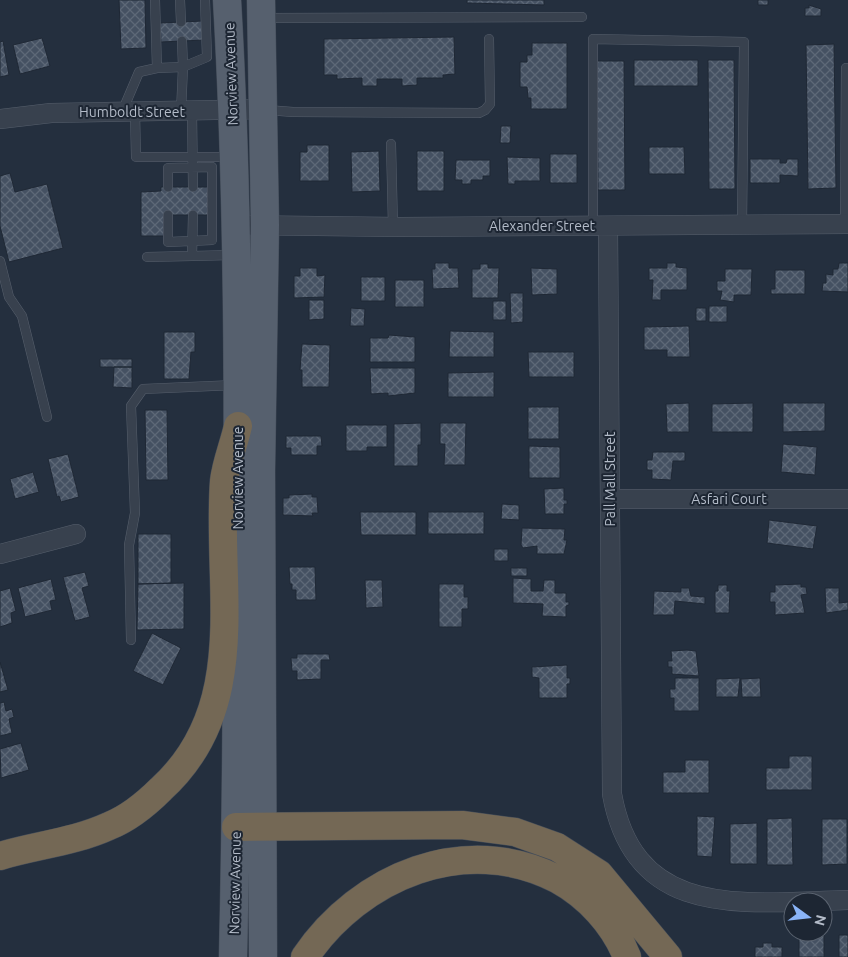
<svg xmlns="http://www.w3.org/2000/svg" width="848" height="957" viewBox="0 0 848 957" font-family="Ubuntu,sans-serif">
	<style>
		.building { fill: url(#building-cross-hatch); stroke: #1f2835 }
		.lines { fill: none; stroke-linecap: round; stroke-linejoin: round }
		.service-casing { stroke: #565f6c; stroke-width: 10 }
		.minor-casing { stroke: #565f6c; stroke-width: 20 }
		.primary-casing { stroke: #414a57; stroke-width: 29 }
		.motorway-casing { stroke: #434c59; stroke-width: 29 }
		.service { stroke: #38414e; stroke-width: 9 }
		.minor { stroke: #38414e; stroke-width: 19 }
		.primary { stroke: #56606e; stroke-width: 28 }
		.motorway { stroke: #746855; stroke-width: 28 }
		.labels { text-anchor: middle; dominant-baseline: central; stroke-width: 4; stroke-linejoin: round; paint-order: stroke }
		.street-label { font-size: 14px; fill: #b4bcc9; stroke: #1d2633 }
	</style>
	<defs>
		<pattern id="building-cross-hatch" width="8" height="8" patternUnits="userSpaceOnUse" patternTransform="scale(1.25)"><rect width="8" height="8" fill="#455162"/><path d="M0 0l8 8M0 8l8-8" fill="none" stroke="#5d6877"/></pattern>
	</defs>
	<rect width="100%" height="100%" fill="#242f3e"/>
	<path class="building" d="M119 0H145L146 48 121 49Z
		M467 0H544V5L467 3Z
		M758 0H768V5H758Z
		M809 5 821 9V16H805V8H809Z
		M203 21 204 40 161 42 160 23Z
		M454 37 455 74 443 75V78H417V85L402 86V79H377V86H362V78L337 79V75H324V39Z
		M42 38 50 66 20 74 13 45Z
		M3 41 9 75 0 77V42Z
		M532 43H567V109H531V98H528L527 87H520V62H527V55H532Z
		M834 44 836 188 808 189 806 45Z
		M634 60H698V86H634Z
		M708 60H734L735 189H709Z
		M597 61H624L625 190H598Z
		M501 126H511L510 143H500Z
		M307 145H329V181H300V152H307Z
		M649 147H684L685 174H649Z
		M379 151 380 191 352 192 351 152Z
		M417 151H444V191H417Z
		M550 154H577V183H550Z
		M507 157 540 158V181H515V184H508Z
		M750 159H780V163H786L787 159H798V176L780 175V183H750Z
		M456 160H490V176H483V180H471V184H462V180H455Z
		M10 173 15 192 47 184 63 248 9 262 0 226V176Z
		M161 187H210L211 215H164V236H141V192L161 191Z
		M435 263H449V268H458L459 288 433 289 432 269H435Z
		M667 263H676V267L687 268V290H661V300H652L653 280H649V268H667Z
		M839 263H848V292L822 291 823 283H826V274L833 275V269H838Z
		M480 264H488V268H499L498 298H472V269H480Z
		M300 268H317V276L325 275 324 297 294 298V276H300Z
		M531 268 557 269V294L532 295Z
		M725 269H752L751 295H734V302L720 300 722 291H717V281H725Z
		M775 270H805V294H771V289H775Z
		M361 277H385V301H361Z
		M395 280H424V307H395Z
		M510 293H523V322L511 323Z
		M309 300H324V319L309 320Z
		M493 301H506V320H493Z
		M709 306H727V322H709Z
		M351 308 365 309 364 326H350Z
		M696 308H706V321H696Z
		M689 326 690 357H667V350H644V327Z
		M450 331 494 332V357H449Z
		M164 332H195V352H191L189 379H164Z
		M389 335 415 337V362H370V338H388Z
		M302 344 330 345 329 387H302V370H300Z
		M528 352H574V377H529Z
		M100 359H132V367H100Z
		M114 367H132V388L113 387Z
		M370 368H415V393L388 396V393L371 394Z
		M494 372V397H448V373Z
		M689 403V432H667L666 404Z
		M753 403V432H712V404Z
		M783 403H825V431L783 432Z
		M528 407H559V439H528Z
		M145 410H167L168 480H146Z
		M421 423V445H418V466H394V424Z
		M440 423H466L465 465H444L445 444H440Z
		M346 425H387V447H367V451H346Z
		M286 436H321L322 446H317V455H291V448H286Z
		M783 444 817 447 815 475 781 472Z
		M529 446 560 447V478H529Z
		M653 452H685V461H673L671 480 652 479V470H647V460H652Z
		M68 454 79 497 61 502 59 496 57 497 48 459Z
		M33 472 39 492 15 499 10 479Z
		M564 488V500H567V504H564V514H545L544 489Z
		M312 494V497H317L318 513H312L313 516 283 515V498H289V495Z
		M502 504 519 505V520L501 519Z
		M360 512H416V535H361Z
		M428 512H484V534H428Z
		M769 520 817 526 813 549 767 543Z
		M522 528 565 529 564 540H567L564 554H537V546L523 548 521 545Z
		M138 534H171V583L138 584Z
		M494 549H508V561H494Z
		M289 567H315L316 600H296V590H292V584H290Z
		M511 568H527V576H511Z
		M85 572 89 586 82 588 90 617 75 621 63 577Z
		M513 578 531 579V591H543L544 580H555V593H566V602H569V605L566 606V617L542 616 543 604 513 603Z
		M51 579 56 600 50 601 52 610 25 617 18 588Z
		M365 580H382L383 607 366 608Z
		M184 583V629L137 630 138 584Z
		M439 584H464V597H468V609H462V627H439Z
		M801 584V587H806L807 594 801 595 805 613 775 615V602H770V592H775V585Z
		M718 585H727V591H730L729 613H715V591H718Z
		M10 588 16 611 11 613 12 623 0 627V591Z
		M681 588H689L691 596 705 597V604L675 601 674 615H653L654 591 681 592Z
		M825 588H839V603L848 602V610L826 613Z
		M152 633 181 648 163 685 133 671Z
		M687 650 696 651 699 676 672 674V667H668V661H672L671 651Z
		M297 654H329L330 660H321V679L297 680V671H292L291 658H297Z
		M0 662 8 690 0 692Z
		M567 665V678H570V684H567V698H539V678L532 677V667Z
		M675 678H699V711H674V698H670V689H675Z
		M740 678 738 697H716V679Z
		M760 678 761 697H742L741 679Z
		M4 702 6 711 12 709 14 717 9 719 12 733 0 736V703Z
		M21 743 29 770 1 778 0 749Z
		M789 756H812V790H766V768H789Z
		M685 760H709V793H663V772H685Z
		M697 816 715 817 712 857 697 856Z
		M792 818 793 865H767V819Z
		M822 819H847V864L822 865Z
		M757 823V864H730V824Z
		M824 935V957H799V936Z
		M839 935H848V957H839Z
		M763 943H772V947H782V957H755V947H763Z"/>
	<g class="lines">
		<g class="service-casing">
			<path id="service" d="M155 0 157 68 183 67 182 41
				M180 0 181 22
				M265 18 582 17
				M267 110 293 112 479 113 485 110 490 104 489 39
				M122 112 139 72 157 68
				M135 112 136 157H231
				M181 112 183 67 207 57 205 0
				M192 112 193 187
				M391 144 393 227
				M168 215V242L212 240V167L168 168V187
				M193 215 192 256 233 255
				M845 224 846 68H848
				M593 226V39L744 42 742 225
				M147 257 192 256
				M0 261 9 297 22 316 47 417
				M131 640 129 545 135 513 131 406 143 389 235 385"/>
		</g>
		<g class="minor-casing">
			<path id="minor" d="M0 119 51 113 264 109
				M235 225 400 227 848 224
				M608 226 612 794C635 923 748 902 848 900
				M610 499H848
				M0 554 76 534"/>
		</g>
		<g class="primary-casing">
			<path id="primary" d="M227 0C238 189 239 378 237 567 237 697 236 827 233 957
				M261 0 265 225 261 470 263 957"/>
		</g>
		<g class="motorway-casing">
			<path id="motorway" d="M236 827 462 825 515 832 557 847 599 874 668 957
				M0 856C37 845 74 842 109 826 129 818 146 804 161 789 252 706 216 588 224 481 226 463 234 444 238 426
				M305 957C360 876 465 832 557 879 588 896 614 924 627 957"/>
		</g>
		<use href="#service" class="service"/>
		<use href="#minor" class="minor"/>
		<use href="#primary" class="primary"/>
		<use href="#motorway" class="motorway"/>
	</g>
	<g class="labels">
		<g class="street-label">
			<text transform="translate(231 74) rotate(-92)">Norview Avenue</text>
			<text x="132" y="112">Humboldt Street</text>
			<text x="542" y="226">Alexander Street</text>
			<text transform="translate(238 478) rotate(-90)">Norview Avenue</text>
			<text transform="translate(610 479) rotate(-90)">Pall Mall Street</text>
			<text x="729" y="499">Asfari Court</text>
			<text transform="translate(235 883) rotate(-89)">Norview Avenue</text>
		</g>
	</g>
	<g transform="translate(808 917) rotate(105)"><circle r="24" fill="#1d2633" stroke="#59626f"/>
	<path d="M0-4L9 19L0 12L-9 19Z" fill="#8ab4f8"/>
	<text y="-8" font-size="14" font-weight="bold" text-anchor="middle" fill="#b4bcc9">N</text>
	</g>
</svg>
